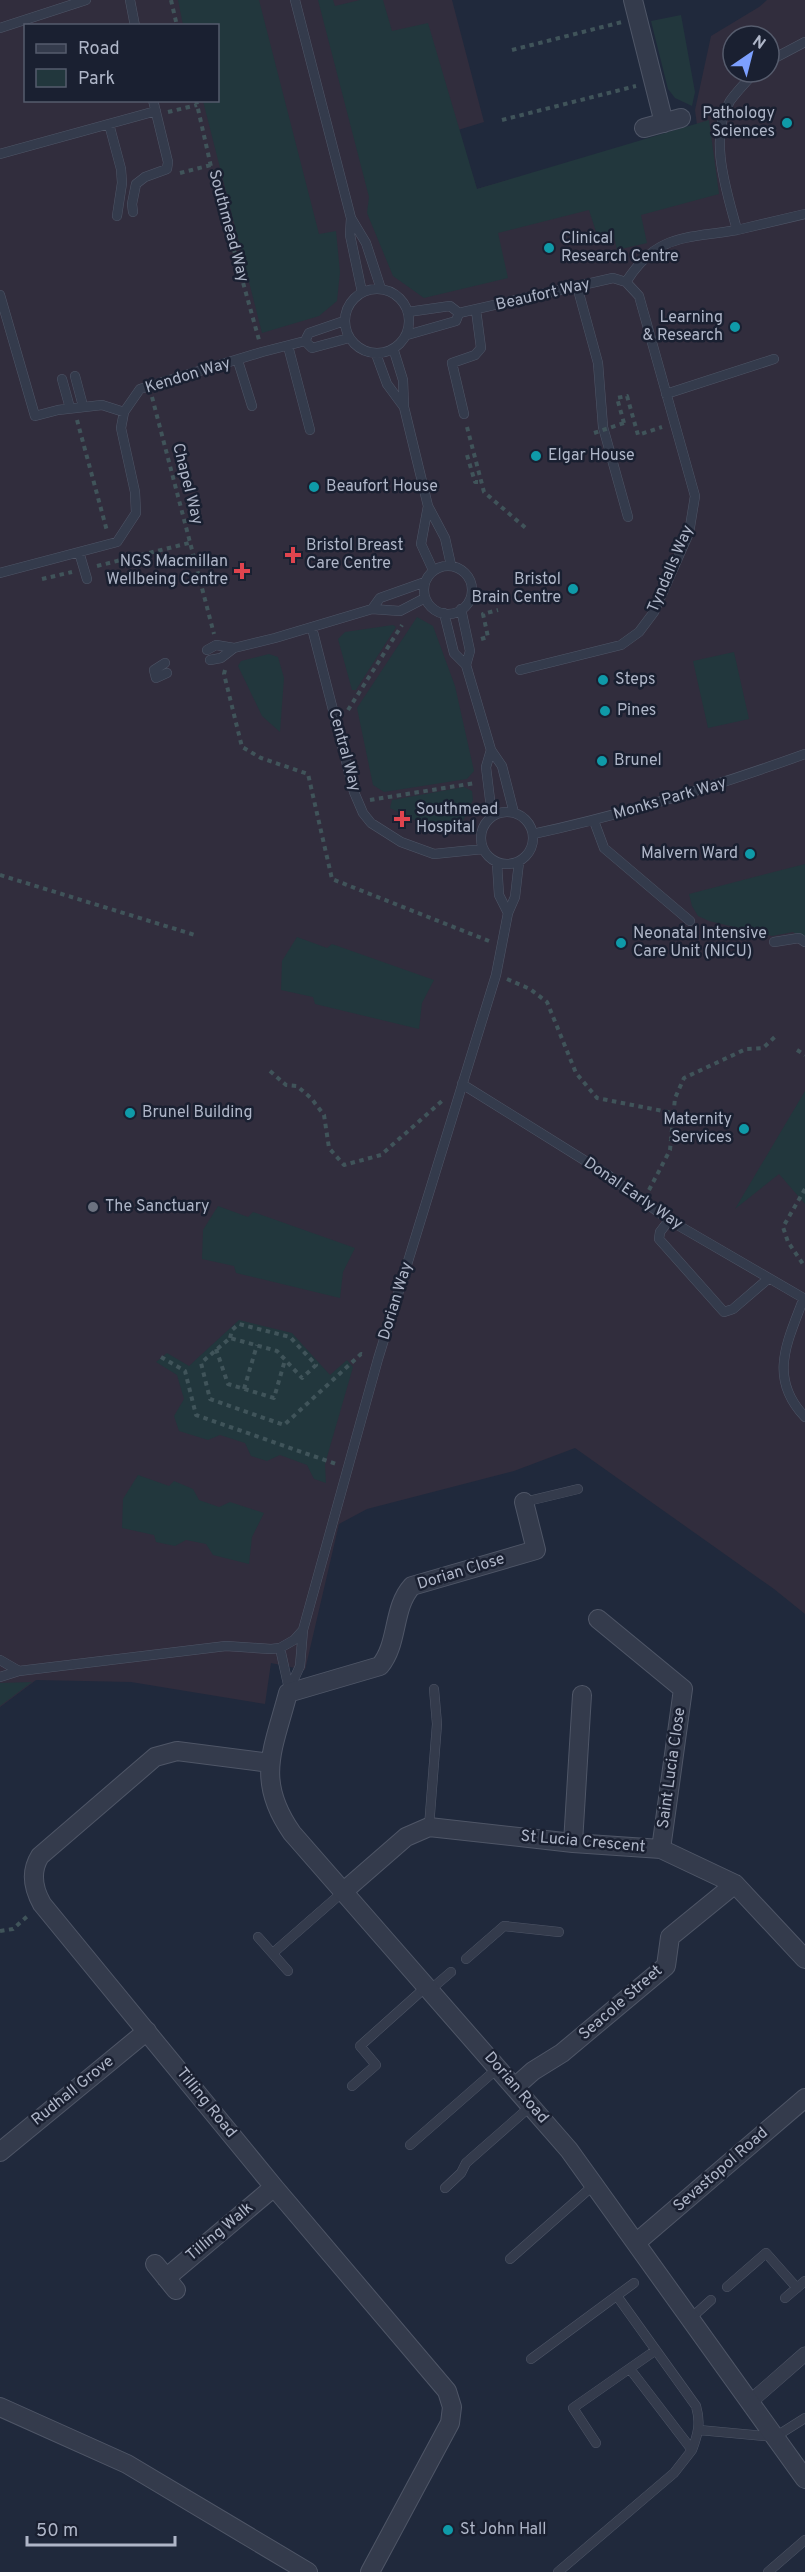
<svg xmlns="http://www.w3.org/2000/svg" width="805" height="2572" viewBox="0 0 805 2572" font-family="Overpass,sans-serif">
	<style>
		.medical { fill: #312d3d; fill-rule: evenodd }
		.green { fill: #22373d }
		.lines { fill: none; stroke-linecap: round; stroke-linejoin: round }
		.service-casing { stroke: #4f5667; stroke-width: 10 }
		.pedestrian-casing { stroke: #4f5667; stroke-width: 15 }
		.minor-casing { stroke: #4f5667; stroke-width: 20 }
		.path { stroke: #40545a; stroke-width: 4; stroke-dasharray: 4.5 4.5; stroke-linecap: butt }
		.service { stroke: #343b4c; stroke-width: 9 }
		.pedestrian { stroke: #343b4c; stroke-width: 14 }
		.minor { stroke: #343b4c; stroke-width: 18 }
		.path-bridge { stroke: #40545a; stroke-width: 4; stroke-dasharray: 4.5 4.5; stroke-linecap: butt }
		.culture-dot { fill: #0f9aa8; stroke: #1a2031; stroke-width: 2 }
		.health-dot { fill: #e0444e; stroke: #1a2031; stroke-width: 2 }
		.worship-dot { fill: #6b7280; stroke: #1a2031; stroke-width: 2 }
		.labels { text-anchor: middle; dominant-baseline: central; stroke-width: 5; stroke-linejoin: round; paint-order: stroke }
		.poi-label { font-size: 16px; fill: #afb6c8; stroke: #1a2031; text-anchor: start }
		.street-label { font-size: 16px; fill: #afb6c8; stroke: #1a2031 }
	</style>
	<rect width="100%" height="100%" fill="#20293c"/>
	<path class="medical" d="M0 0H452L484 122 458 130 477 189 635 144 699 140 695 110 711 36 759 7 767 0H805V1614L774 1589 575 1448 514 1471 367 1509 339 1524 305 1670 271 1663 265 1704 131 1682 36 1680 0 1707ZM26 26H218V100H26ZM733 36H769V72H733Z"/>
	<path class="green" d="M178 0H259L319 234 336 231 340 272 337 301 319 316 262 333 203 101 218 100V26L183 25Z
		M318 0H333L335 6 360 0H383L392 31 428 23 477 189 709 120 719 194 641 215 647 243 617 250 613 232 597 235 589 210 498 233 508 278 424 298 393 276 367 213 369 197Z
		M681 15 695 92 692 106 675 98 668 89 651 21Z
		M417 617 433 626 455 686 474 771 467 779 384 792 373 785 357 708Z
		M393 625 396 627 356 690H352L338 639 345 632Z
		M734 652 749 719 708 728 693 661Z
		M269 654 278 657 284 678 280 732 262 716 238 666 241 661Z
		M464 787 472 791 473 800 461 825 450 833H440L390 808 392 800Z
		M805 864V939L793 932 772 936 709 921 698 916 692 906 689 894Z
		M297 937 327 948 332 944 434 980 422 1003 419 1029 315 1004 313 997 281 990 282 961Z
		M805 1091V1204L779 1174 735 1209Z
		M218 1206 248 1217 253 1212 355 1248 343 1272 340 1298 236 1273 234 1266 202 1259 203 1230Z
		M239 1320 292 1333 330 1375 347 1360 353 1367 325 1464 326 1483 314 1479 307 1465 280 1455 267 1461 251 1456 245 1443 220 1435 208 1440 179 1431 174 1416 184 1399 177 1375 156 1362 167 1353 189 1366Z
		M138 1475 169 1486 174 1481 193 1489 199 1500 219 1507 230 1502 264 1513 252 1537 249 1564 213 1555 206 1544 186 1540 175 1546 156 1542 154 1535 122 1528 123 1499Z
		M32 1682 0 1706V1683Z"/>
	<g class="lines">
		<g class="service-casing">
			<path id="service" d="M130 0 135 26
				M295 0 351 218 350 235 362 292
				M0 28 86 0
				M769 61 805 42
				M109 124 121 169 122 183 117 216
				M0 154 156 111
				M133 212 132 204 136 184 145 177 167 169 168 162 153 100
				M351 218 366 243 381 289
				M737 230 805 214
				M626 282C657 233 686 239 737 230 727 192 708 138 730 101 737 91 747 81 755 72
				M577 286 598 363 603 427 628 517
				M345 321a32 32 0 1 1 64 0a32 32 0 1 1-64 0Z
				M0 295 35 416 58 410 102 405 124 412
				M408 312 450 306 459 313
				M459 313 613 278 626 282
				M407 335 456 321 459 313
				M305 341 312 348 349 338
				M288 346 310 430
				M394 351 403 380 404 407 428 506 445 538 451 565
				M376 354 387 384 404 407
				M238 361 252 406
				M75 376 83 406
				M62 379 70 408
				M666 394 774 359
				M464 414 452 363 475 355 481 348 476 310
				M428 506 421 544 433 570
				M79 552 87 579
				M424 590a24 24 0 1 1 48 0a24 24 0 1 1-48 0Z
				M0 573 117 542 136 513 135 492 121 428 124 412 140 389 262 352 305 341 309 333 344 321
				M372 609 380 598 425 582
				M461 609 470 651 466 665
				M444 613 454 653 466 665 491 750 502 766 514 813
				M312 628 354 792 363 813 371 823 401 842 434 854 483 849
				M234 648 275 638 372 609 400 611 425 598
				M207 650 216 645 234 648 221 658 210 660
				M165 663 154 670 156 678 167 673
				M520 670 621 645 639 632 654 612 689 533 695 496 639 296 626 282
				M491 750 486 767 492 816
				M481 838a26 26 0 1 1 52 0a26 26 0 1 1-52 0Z
				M594 821 604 848 690 921
				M533 834C626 814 716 786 805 754
				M497 863 499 895 508 913
				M774 942 799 938 805 942
				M462 1084 608 1175 669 1220 805 1299
				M669 1220 660 1232 659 1239 724 1312 733 1309 768 1279
				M803 1300C787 1343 768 1378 805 1417
				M524 1502 578 1489
				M280 1648 289 1689
				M0 1660 19 1671
				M0 1677 19 1671 226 1646 271 1649 280 1648 294 1640 303 1630
				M289 1690 300 1666 303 1630 378 1359 496 975 508 913 515 897 519 862
				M429 1827 437 1724 434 1689
				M258 1937 288 1971
				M273 1953 344 1891
				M466 1959 504 1926 559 1932
				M430 1990 451 1972
				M352 2086 376 2065 360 2046 427 1986
				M410 2145 498 2068
				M445 2188 461 2173 466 2163 532 2105
				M510 2259 595 2184
				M727 2287 766 2253 797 2288
				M617 2296 696 2406C701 2423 698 2434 692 2450
				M785 2298 805 2281
				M690 2319 711 2300
				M531 2359 634 2283
				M699 2430 775 2437 805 2418
				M596 2443 573 2408 656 2350
				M558 2572 674 2473 692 2450 630 2369
				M768 2572 805 2540"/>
		</g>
		<g class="pedestrian-casing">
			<path id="pedestrian" d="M749 2403 805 2354"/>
		</g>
		<g class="minor-casing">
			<path id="minor" d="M633 0 664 123
				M644 128 681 118
				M524 1502 536 1550 412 1586C392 1608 399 1643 380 1666L288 1693C273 1750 255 1780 292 1833L569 2150 805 2479
				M598 1619 683 1689 661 1849
				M270 1763 177 1751 155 1757 40 1856C30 1872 33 1888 42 1904L274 2187 447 2391 452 2407 450 2423 370 2572
				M573 1843 582 1695
				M344 1891 406 1837 429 1827 573 1843 661 1849 735 1884 805 1959
				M515 2087 533 2071 562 2053 666 1966 670 1937 735 1884
				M0 2152 147 2031
				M637 2242 805 2098
				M155 2264 176 2290
				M166 2278 274 2187
				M0 2407 127 2464 308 2572"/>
		</g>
		<path class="path" d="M171 0 177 26
			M512 50 622 22
			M196 100 212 171 259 340
			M168 112 197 105
			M502 120 636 86
			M180 173 211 165
			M152 397 214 634
			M77 420 107 531
			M624 423 617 398 627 396 638 435 662 427
			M467 427 484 492 528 530
			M467 455 475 482H478
			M97 566 189 543
			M42 579 72 572
			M481 639 488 637 483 614 498 610
			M225 670 224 674 242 747 261 758 308 774 332 879 489 941
			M348 710 402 625
			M370 800 475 783
			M0 875 195 935
			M507 979 530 989 547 1002 576 1073 597 1098 673 1113
			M797 1050 805 1055
			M270 1071 286 1085 297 1086 311 1098 324 1115 329 1148 344 1165 381 1155 442 1101
			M805 1189 783 1227 788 1242 805 1267
			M649 1190 670 1150 675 1098 684 1078 746 1049 763 1048 777 1035
			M230 1338 232 1330 239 1324 290 1337 316 1365 302 1378 277 1351 230 1338 201 1363 210 1399 284 1425 361 1354 365 1355
			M216 1349 228 1384 274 1398 285 1360
			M161 1357 185 1371 196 1415 336 1464
			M244 1389 257 1345
			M0 1931 13 1929 30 1914"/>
		<use href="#service" class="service"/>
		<use href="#pedestrian" class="pedestrian"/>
		<use href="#minor" class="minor"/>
		<path class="path-bridge" d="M594 433 624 423"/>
	</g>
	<g class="culture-dot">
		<circle cx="787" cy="123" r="6"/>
		<circle cx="549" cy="248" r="6"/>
		<circle cx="735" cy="327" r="6"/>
		<circle cx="536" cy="456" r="6"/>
		<circle cx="314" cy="487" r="6"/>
		<circle cx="573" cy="589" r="6"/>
		<circle cx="603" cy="680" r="6"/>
		<circle cx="605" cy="711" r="6"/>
		<circle cx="602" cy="761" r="6"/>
		<circle cx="750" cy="854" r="6"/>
		<circle cx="621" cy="943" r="6"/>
		<circle cx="130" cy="1113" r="6"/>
		<circle cx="744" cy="1129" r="6"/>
		<circle cx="448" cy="2530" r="6"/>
	</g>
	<g class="health-dot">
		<path d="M290 546h6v6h6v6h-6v6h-6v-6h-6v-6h6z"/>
		<path d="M239 562h6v6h6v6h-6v6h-6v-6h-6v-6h6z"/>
		<path d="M399 810h6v6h6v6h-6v6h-6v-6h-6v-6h6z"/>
	</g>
	<circle class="worship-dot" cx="93" cy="1207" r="6"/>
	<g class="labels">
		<g class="poi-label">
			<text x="775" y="114" text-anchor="end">Pathology<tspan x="775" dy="18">Sciences</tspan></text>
			<text x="561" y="239">Clinical<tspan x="561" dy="18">Research Centre</tspan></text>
			<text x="723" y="318" text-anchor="end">Learning<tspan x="723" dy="18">&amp; Research</tspan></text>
			<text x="548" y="456">Elgar House</text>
			<text x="326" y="487">Beaufort House</text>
			<text x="306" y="546">Bristol Breast<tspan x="306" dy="18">Care Centre</tspan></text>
			<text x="228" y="562" text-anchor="end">NGS Macmillan<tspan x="228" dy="18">Wellbeing Centre</tspan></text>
			<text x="561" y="580" text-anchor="end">Bristol<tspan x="561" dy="18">Brain Centre</tspan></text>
			<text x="615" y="680">Steps</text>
			<text x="617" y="711">Pines</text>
			<text x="614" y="761">Brunel</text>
			<text x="416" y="810">Southmead<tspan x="416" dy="18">Hospital</tspan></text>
			<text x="738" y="854" text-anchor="end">Malvern Ward</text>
			<text x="633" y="934">Neonatal Intensive<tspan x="633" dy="18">Care Unit (NICU)</tspan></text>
			<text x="142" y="1113">Brunel Building</text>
			<text x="732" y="1120" text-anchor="end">Maternity<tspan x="732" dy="18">Services</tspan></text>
			<text x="105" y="1207">The Sanctuary</text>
			<text x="460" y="2530">St John Hall</text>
		</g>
		<g class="street-label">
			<text transform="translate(228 226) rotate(75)">Southmead Way</text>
			<text transform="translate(543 295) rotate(-13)">Beaufort Way</text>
			<text transform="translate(188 376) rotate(-17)">Kendon Way</text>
			<text transform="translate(187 484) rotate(76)">Chapel Way</text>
			<text transform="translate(671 569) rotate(-67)">Tyndalls Way</text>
			<text transform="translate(344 750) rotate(75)">Central Way</text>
			<text transform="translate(670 799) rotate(-16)">Monks Park Way</text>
			<text transform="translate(633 1194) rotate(34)">Donal Early Way</text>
			<text transform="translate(396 1301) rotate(-73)">Dorian Way</text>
			<text transform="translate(461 1572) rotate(-17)">Dorian Close</text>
			<text transform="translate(672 1768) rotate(-82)">Saint Lucia Close</text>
			<text transform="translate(583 1842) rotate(5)">St Lucia Crescent</text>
			<text transform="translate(621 2003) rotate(-41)">Seacole Street</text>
			<text transform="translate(516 2088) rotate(49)">Dorian Road</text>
			<text transform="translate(73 2091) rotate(-39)">Rudhall Grove</text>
			<text transform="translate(206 2103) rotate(51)">Tilling Road</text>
			<text transform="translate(721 2170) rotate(-41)">Sevastopol Road</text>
			<text transform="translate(220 2232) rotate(-40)">Tilling Walk</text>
		</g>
	</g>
	<rect x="24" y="24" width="195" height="78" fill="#1a2031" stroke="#565c6d" stroke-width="1.5"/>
	<rect x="36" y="44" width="30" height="9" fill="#343b4c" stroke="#565c6d" stroke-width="1.5"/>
	<text x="78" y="54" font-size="18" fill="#afb6c8">Road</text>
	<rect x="36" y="69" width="30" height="18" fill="#22373d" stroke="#565c6d" stroke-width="1.5"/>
	<text x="78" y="84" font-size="18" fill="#afb6c8">Park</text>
	<g transform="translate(751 54) rotate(35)"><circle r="28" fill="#1a2031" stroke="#565c6d" stroke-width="1.5"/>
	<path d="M0-4.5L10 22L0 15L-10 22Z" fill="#7da0ff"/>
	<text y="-9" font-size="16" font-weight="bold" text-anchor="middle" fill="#afb6c8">N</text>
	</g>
	<path d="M27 2536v9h148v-9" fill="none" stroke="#afb6c8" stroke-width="3"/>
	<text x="36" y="2536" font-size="18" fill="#afb6c8" stroke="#1a2031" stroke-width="4.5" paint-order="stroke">50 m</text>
</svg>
